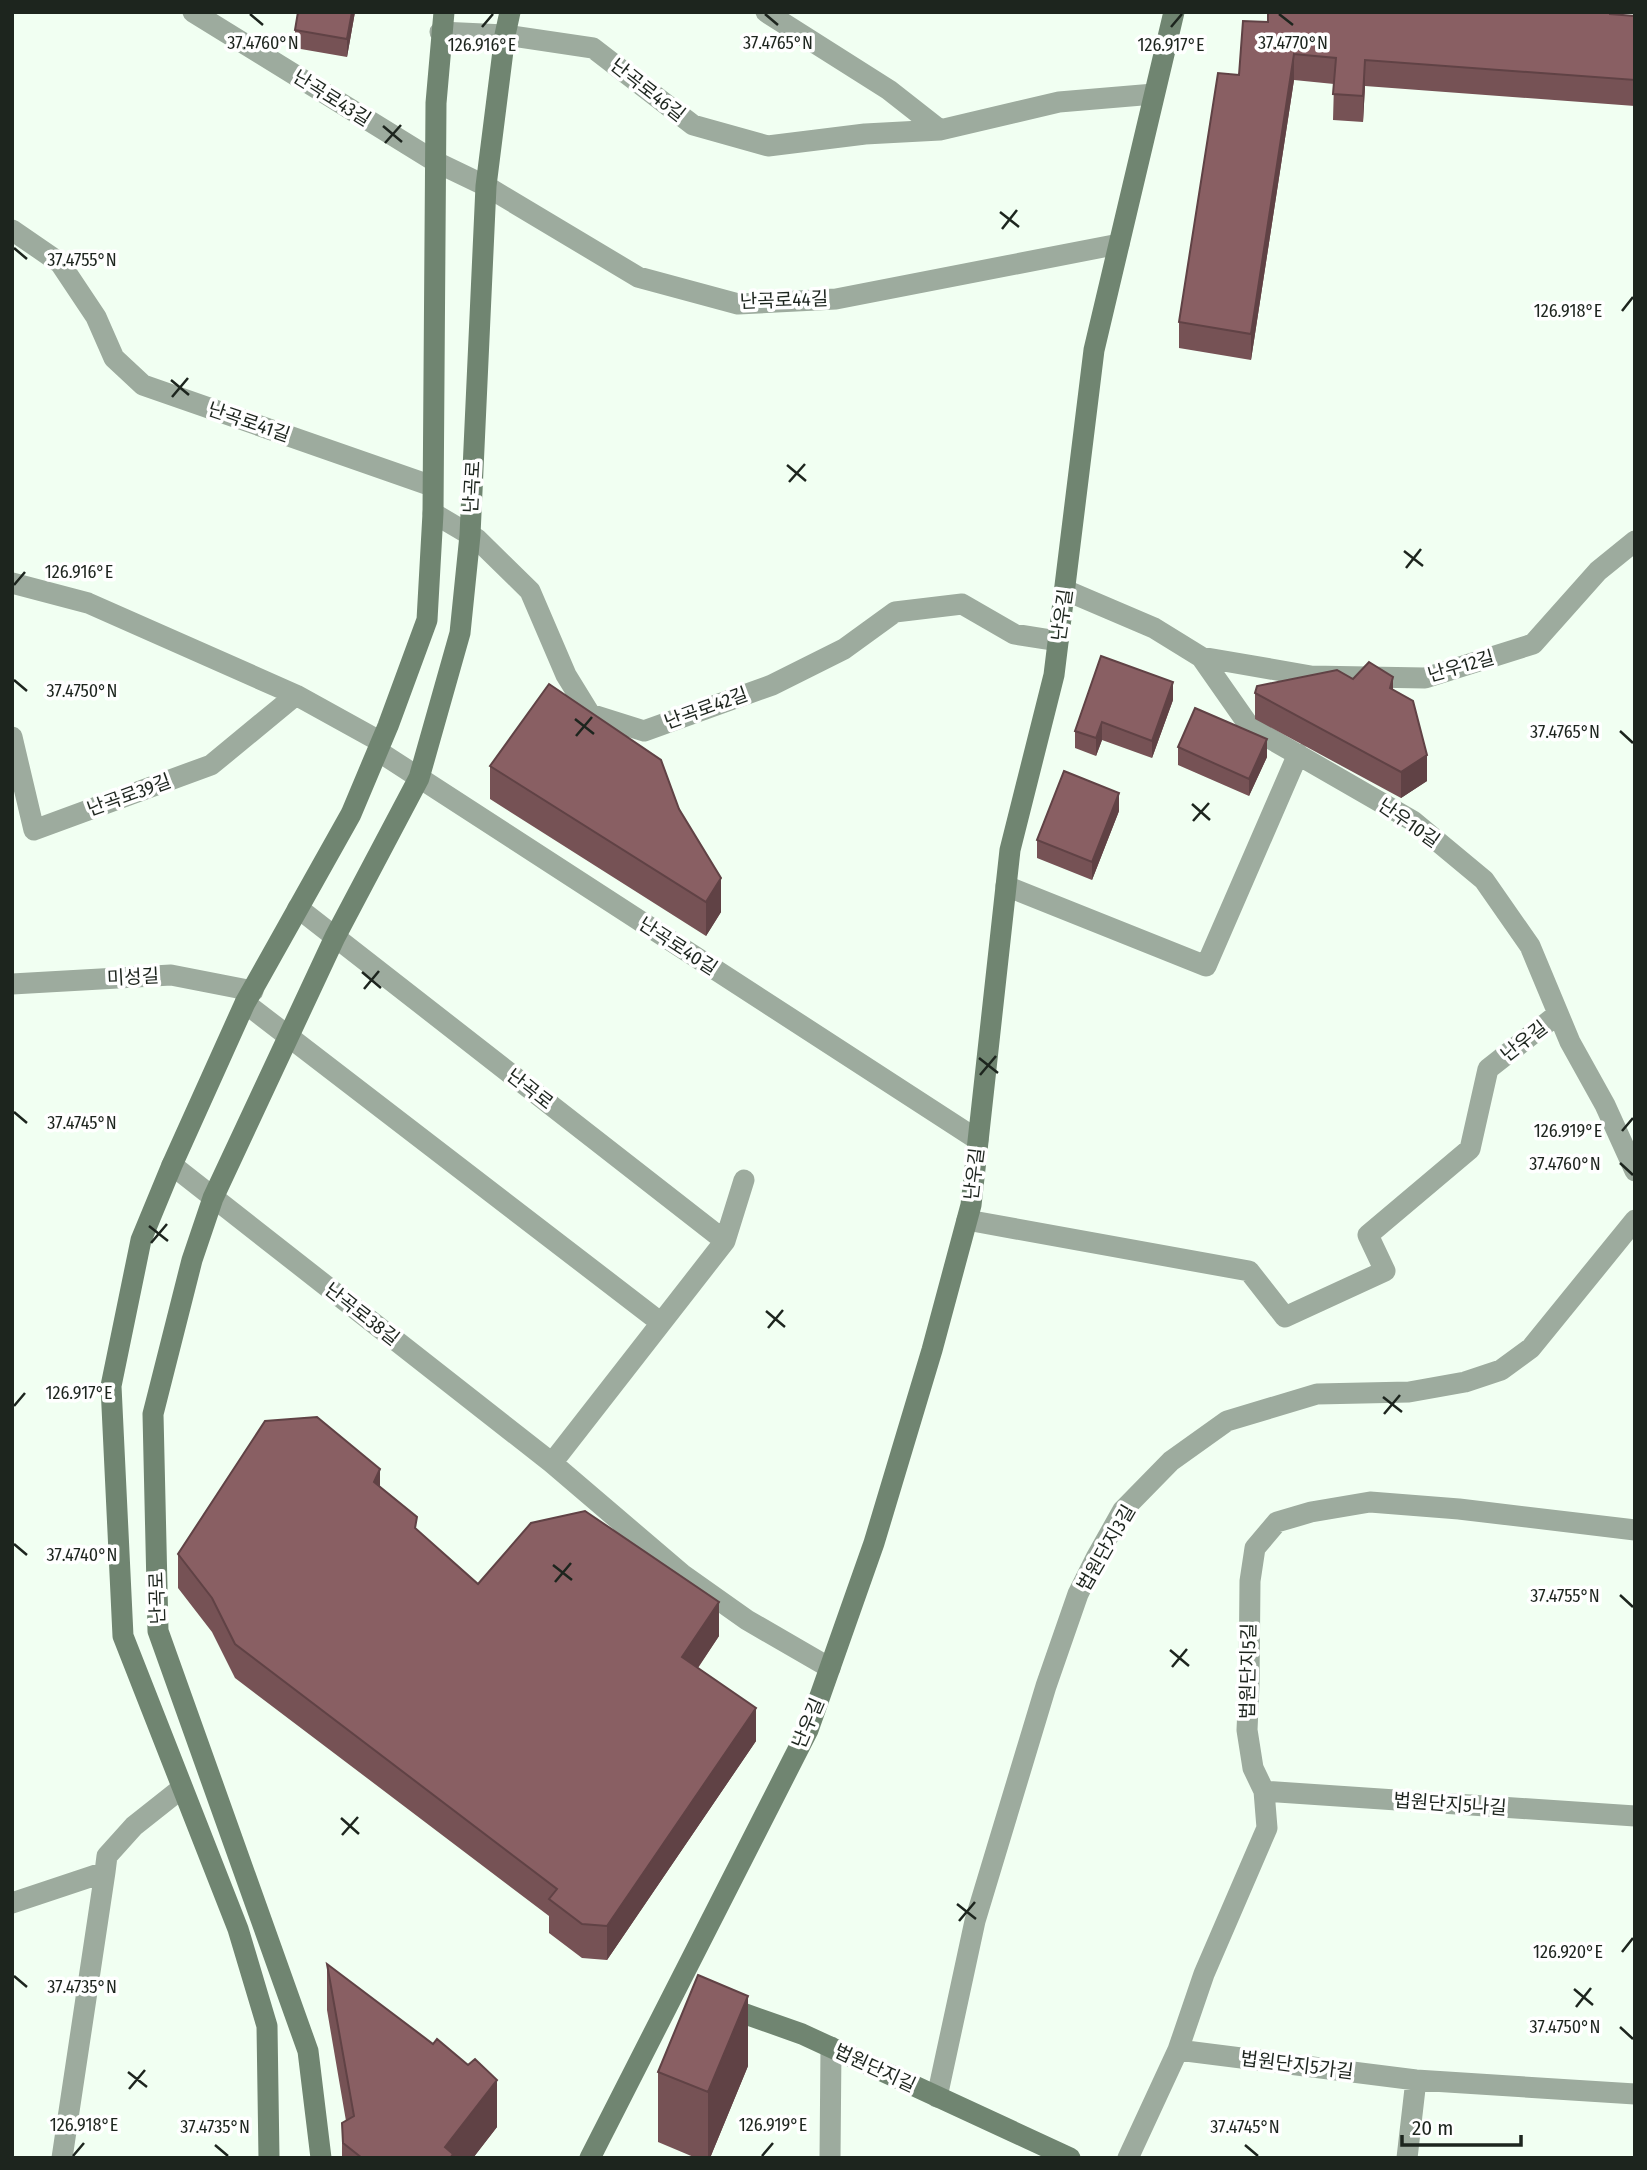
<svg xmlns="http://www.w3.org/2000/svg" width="1647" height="2170" viewBox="0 0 1647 2170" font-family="'Fira Sans Condensed','Noto Sans KR',sans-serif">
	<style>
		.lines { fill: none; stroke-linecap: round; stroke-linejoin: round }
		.lane { stroke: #9dab9e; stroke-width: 21 }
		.street { stroke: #9dab9e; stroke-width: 21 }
		.secondary { stroke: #708571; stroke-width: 21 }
		.wall { fill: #765255 }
		.shaded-wall { fill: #604245 }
		.building { fill: #895f63; stroke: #604245; stroke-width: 2 }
		.ticks { fill: none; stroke: #1d251e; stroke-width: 2.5 }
		.labels { text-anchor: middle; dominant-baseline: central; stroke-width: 7; stroke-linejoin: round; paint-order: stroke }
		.street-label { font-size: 19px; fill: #1d251e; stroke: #fff }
		.ticks-label { font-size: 18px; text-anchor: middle; fill: #1d251e; stroke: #fff; stroke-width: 7; stroke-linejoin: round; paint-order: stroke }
	</style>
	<rect width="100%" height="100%" fill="#f1fff2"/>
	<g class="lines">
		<path class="lane" d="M12 984 171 975 253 991"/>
		<path class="street" d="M193 12 436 162 486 186 638 277 738 304 836 299 1119 244
			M766 12 889 90 940 130 1059 102 1154 94
			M440 32 505 35 593 48 693 125 768 146 865 134 940 130
			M12 230 60 263 96 317 114 358 143 385 432 486
			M433 513 477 539 530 591 566 675 590 714 644 731 772 685 844 649 895 612 962 604 1014 634 1058 641
			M12 583 88 603 296 695 381 742
			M1065 590 1154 628 1201 657 1250 727 1413 821 1484 880 1530 946 1570 1042 1605 1105 1635 1171
			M1201 657 1311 676 1425 678 1533 644 1598 571 1635 541
			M12 737 34 830 211 765 296 695
			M378 751 978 1140
			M1006 886 1206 966 1298 754
			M298 908 725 1241
			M245 1003 660 1322
			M172 1165 552 1463 682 1574 747 1620 830 1668
			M967 1220 1249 1271 1285 1317 1385 1271 1368 1235 1470 1149 1488 1069 1558 1014
			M552 1463 725 1241 744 1180
			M1264 1791 1635 1816
			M12 1903 105 1872 107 1856 134 1826 182 1788
			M1178 2050 1416 2080 1635 2094
			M937 2097 975 1921 1046 1686 1078 1594 1096 1558 1123 1510 1171 1461 1227 1421 1317 1394 1409 1392 1465 1382 1501 1370 1531 1348 1635 1220
			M62 2158 105 1872
			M830 2158 831 2047
			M1128 2158 1178 2050 1204 1974 1267 1828 1264 1791 1253 1768 1247 1730 1249 1685 1250 1581 1255 1548 1277 1522 1311 1512 1370 1502 1459 1509 1635 1530
			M1407 2158 1416 2080"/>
		<path class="secondary" d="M723 2006 802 2034 1070 2158
			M269 2158 267 2026 238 1929 123 1636 111 1386 141 1240 172 1165 245 1003 351 814 388 726 427 620 433 513 436 103 444 12
			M321 2158 308 2051 158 1631 153 1414 192 1260 213 1198 335 937 419 778 460 633 470 535 486 186 505 35 510 12
			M590 2158 808 1730 874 1543 932 1350 971 1205 1010 850 1054 675 1094 350 1174 12"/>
	</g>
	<path class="wall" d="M298 12H355L347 57 295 48V30Z
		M1612 12V14L1635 16V106L1365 86 1363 122 1333 120 1334 84 1294 80 1251 360 1179 348V322L1239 75 1268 22Z
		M1353 679 1393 690 1427 781 1401 798 1255 719V693Z
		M1173 700 1152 758 1102 740 1096 756 1075 748V731Z
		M1178 747 1267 757 1249 796 1178 765Z
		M490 766 679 809 721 912 706 936 490 799Z
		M1119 811 1092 880 1037 858V840Z
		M380 1487 417 1530 478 1584 719 1636 698 1668 756 1741 607 1960 582 1958 549 1933V1916L235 1678 212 1632 178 1588V1554Z
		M327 1964 497 2127 473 2158H342V2123L346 2121 327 2010Z
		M748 2066 710 2158H696L658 2142V2072Z"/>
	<path class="shaded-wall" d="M352 12H355L347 57V39Z
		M1294 54V80L1251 360V334Z
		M1365 60V86L1363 122V96Z
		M1393 677V703L1390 688Z
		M1173 682V700L1152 758V741Z
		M1102 722V740L1096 756V738Z
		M1267 739V757L1249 796V779Z
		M1427 755V781L1401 798V772Z
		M1119 793V811L1092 880V862Z
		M721 878V912L706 936V902Z
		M380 1469V1503L374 1482Z
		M719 1602V1636L682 1691V1657Z
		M756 1708V1741L607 1960V1926Z
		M748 1996V2066L710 2158H708V2092Z
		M497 2080V2127L473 2158H445V2147Z"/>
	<path class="building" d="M298 12H352L347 39 295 30Z
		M1268 12H1610V14L1635 16V80L1365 60 1363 96 1333 94 1336 58 1294 54 1251 334 1179 322 1218 73 1239 75 1243 21 1268 22Z
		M1101 656 1173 682 1152 741 1102 722 1096 738 1075 731Z
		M1369 662 1393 677 1390 688 1413 701 1427 755 1401 772 1255 693 1257 686 1337 670 1353 679Z
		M549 684 661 760 679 809 721 878 706 902 490 766Z
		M1195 708 1267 739 1249 779 1178 747Z
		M1064 771 1119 793 1092 862 1037 840Z
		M317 1417 380 1469 374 1482 417 1517 415 1528 478 1584 531 1523 585 1511 719 1602 682 1657 756 1708 607 1926 582 1924 549 1899 557 1889 235 1644 212 1598 178 1554 265 1421Z
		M327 1964 433 2044 437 2039 468 2065 475 2059 497 2080 445 2147 453 2154 450 2158H362L343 2143 342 2123 354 2116Z
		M698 1975 748 1996 708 2092 658 2072Z"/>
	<path class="ticks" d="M250 14 263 25M765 14 778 25M1279 14 1293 25M482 27 493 14M1171 27 1182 14M383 126 402 142M385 143 401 125M1000 212 1019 227M1002 229 1017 210M14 248 27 259M1622 311 1633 297M171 380 189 395M172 397 188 378M787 465 806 481M789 482 805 464M1404 551 1423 566M1406 568 1421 549M14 585 25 572M14 680 27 691M575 719 594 734M1620 731 1633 743M576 736 592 717M1192 804 1210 820M1193 821 1209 803M362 972 381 988M364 989 379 971M979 1058 998 1073M980 1075 996 1056M14 1112 27 1123M1622 1131 1633 1118M1620 1163 1633 1175M149 1226 168 1241M151 1243 167 1224M766 1311 785 1327M768 1328 783 1310M1383 1397 1402 1412M14 1406 25 1393M1384 1414 1400 1395M14 1544 27 1555M553 1565 572 1580M555 1582 571 1563M1620 1595 1633 1607M1170 1650 1189 1666M1172 1667 1187 1649M341 1818 359 1834M342 1835 358 1817M957 1904 976 1919M959 1921 975 1902M1622 1952 1633 1938M14 1976 27 1987M1574 1989 1593 2005M1576 2007 1591 1988M1620 2027 1633 2039M128 2072 147 2087M129 2089 145 2070M215 2145 228 2156M1245 2145 1258 2156M73 2156 84 2143M762 2156 773 2143"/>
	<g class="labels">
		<g class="street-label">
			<text transform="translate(648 90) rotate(38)">난곡로46길</text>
			<text transform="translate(332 98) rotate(32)">난곡로43길</text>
			<text transform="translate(784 300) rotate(-2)">난곡로44길</text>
			<text transform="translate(249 422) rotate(19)">난곡로41길</text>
			<text transform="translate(472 487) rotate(-87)">난곡로</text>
			<text transform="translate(1062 615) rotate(-82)">난우길</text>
			<text transform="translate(1461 666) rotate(-16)">난우12길</text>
			<text transform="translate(706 708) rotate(-20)">난곡로42길</text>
			<text transform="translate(129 795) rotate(-20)">난곡로39길</text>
			<text transform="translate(1409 823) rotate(35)">난우10길</text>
			<text transform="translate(678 946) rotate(33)">난곡로40길</text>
			<text transform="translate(133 977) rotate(-3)">미성길</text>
			<text transform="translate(1524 1041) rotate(-38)">난우길</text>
			<text transform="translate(530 1089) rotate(38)">난곡로</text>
			<text transform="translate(974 1174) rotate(-83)">난우길</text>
			<text transform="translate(362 1314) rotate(38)">난곡로38길</text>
			<text transform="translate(1106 1548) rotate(-60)">법원단지3길</text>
			<text transform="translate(157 1598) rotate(-92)">난곡로</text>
			<text transform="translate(1248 1671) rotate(-89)">법원단지5길</text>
			<text transform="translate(808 1723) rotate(-67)">난우길</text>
			<text transform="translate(1450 1804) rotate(4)">법원단지5나길</text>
			<text transform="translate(1297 2065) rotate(7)">법원단지5가길</text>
			<text transform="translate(875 2068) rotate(25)">법원단지길</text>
		</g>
	</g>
	<g class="ticks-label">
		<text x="1293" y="49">37.4770°N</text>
		<text x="263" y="49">37.4760°N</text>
		<text x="778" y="49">37.4765°N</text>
		<text x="482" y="51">126.916°E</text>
		<text x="1171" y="51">126.917°E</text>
		<text x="82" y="266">37.4755°N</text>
		<text x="1568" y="317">126.918°E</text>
		<text x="79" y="578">126.916°E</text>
		<text x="82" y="697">37.4750°N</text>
		<text x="1565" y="738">37.4765°N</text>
		<text x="82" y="1129">37.4745°N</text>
		<text x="1568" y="1137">126.919°E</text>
		<text x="1565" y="1170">37.4760°N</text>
		<text x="79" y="1399">126.917°E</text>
		<text x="82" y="1561">37.4740°N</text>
		<text x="1565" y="1602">37.4755°N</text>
		<text x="1568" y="1958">126.920°E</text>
		<text x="82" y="1993">37.4735°N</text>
		<text x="1565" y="2033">37.4750°N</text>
		<text x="84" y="2131">126.918°E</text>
		<text x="773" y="2131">126.919°E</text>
		<text x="215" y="2133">37.4735°N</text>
		<text x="1245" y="2133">37.4745°N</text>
	</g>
	<rect width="1647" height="2170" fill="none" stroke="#1d251e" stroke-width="28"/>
	<path d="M1402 2135v10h119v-10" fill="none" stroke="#1d251e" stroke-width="3.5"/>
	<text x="1412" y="2135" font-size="21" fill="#1d251e" stroke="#ffffff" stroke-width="5" paint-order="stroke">20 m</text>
</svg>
